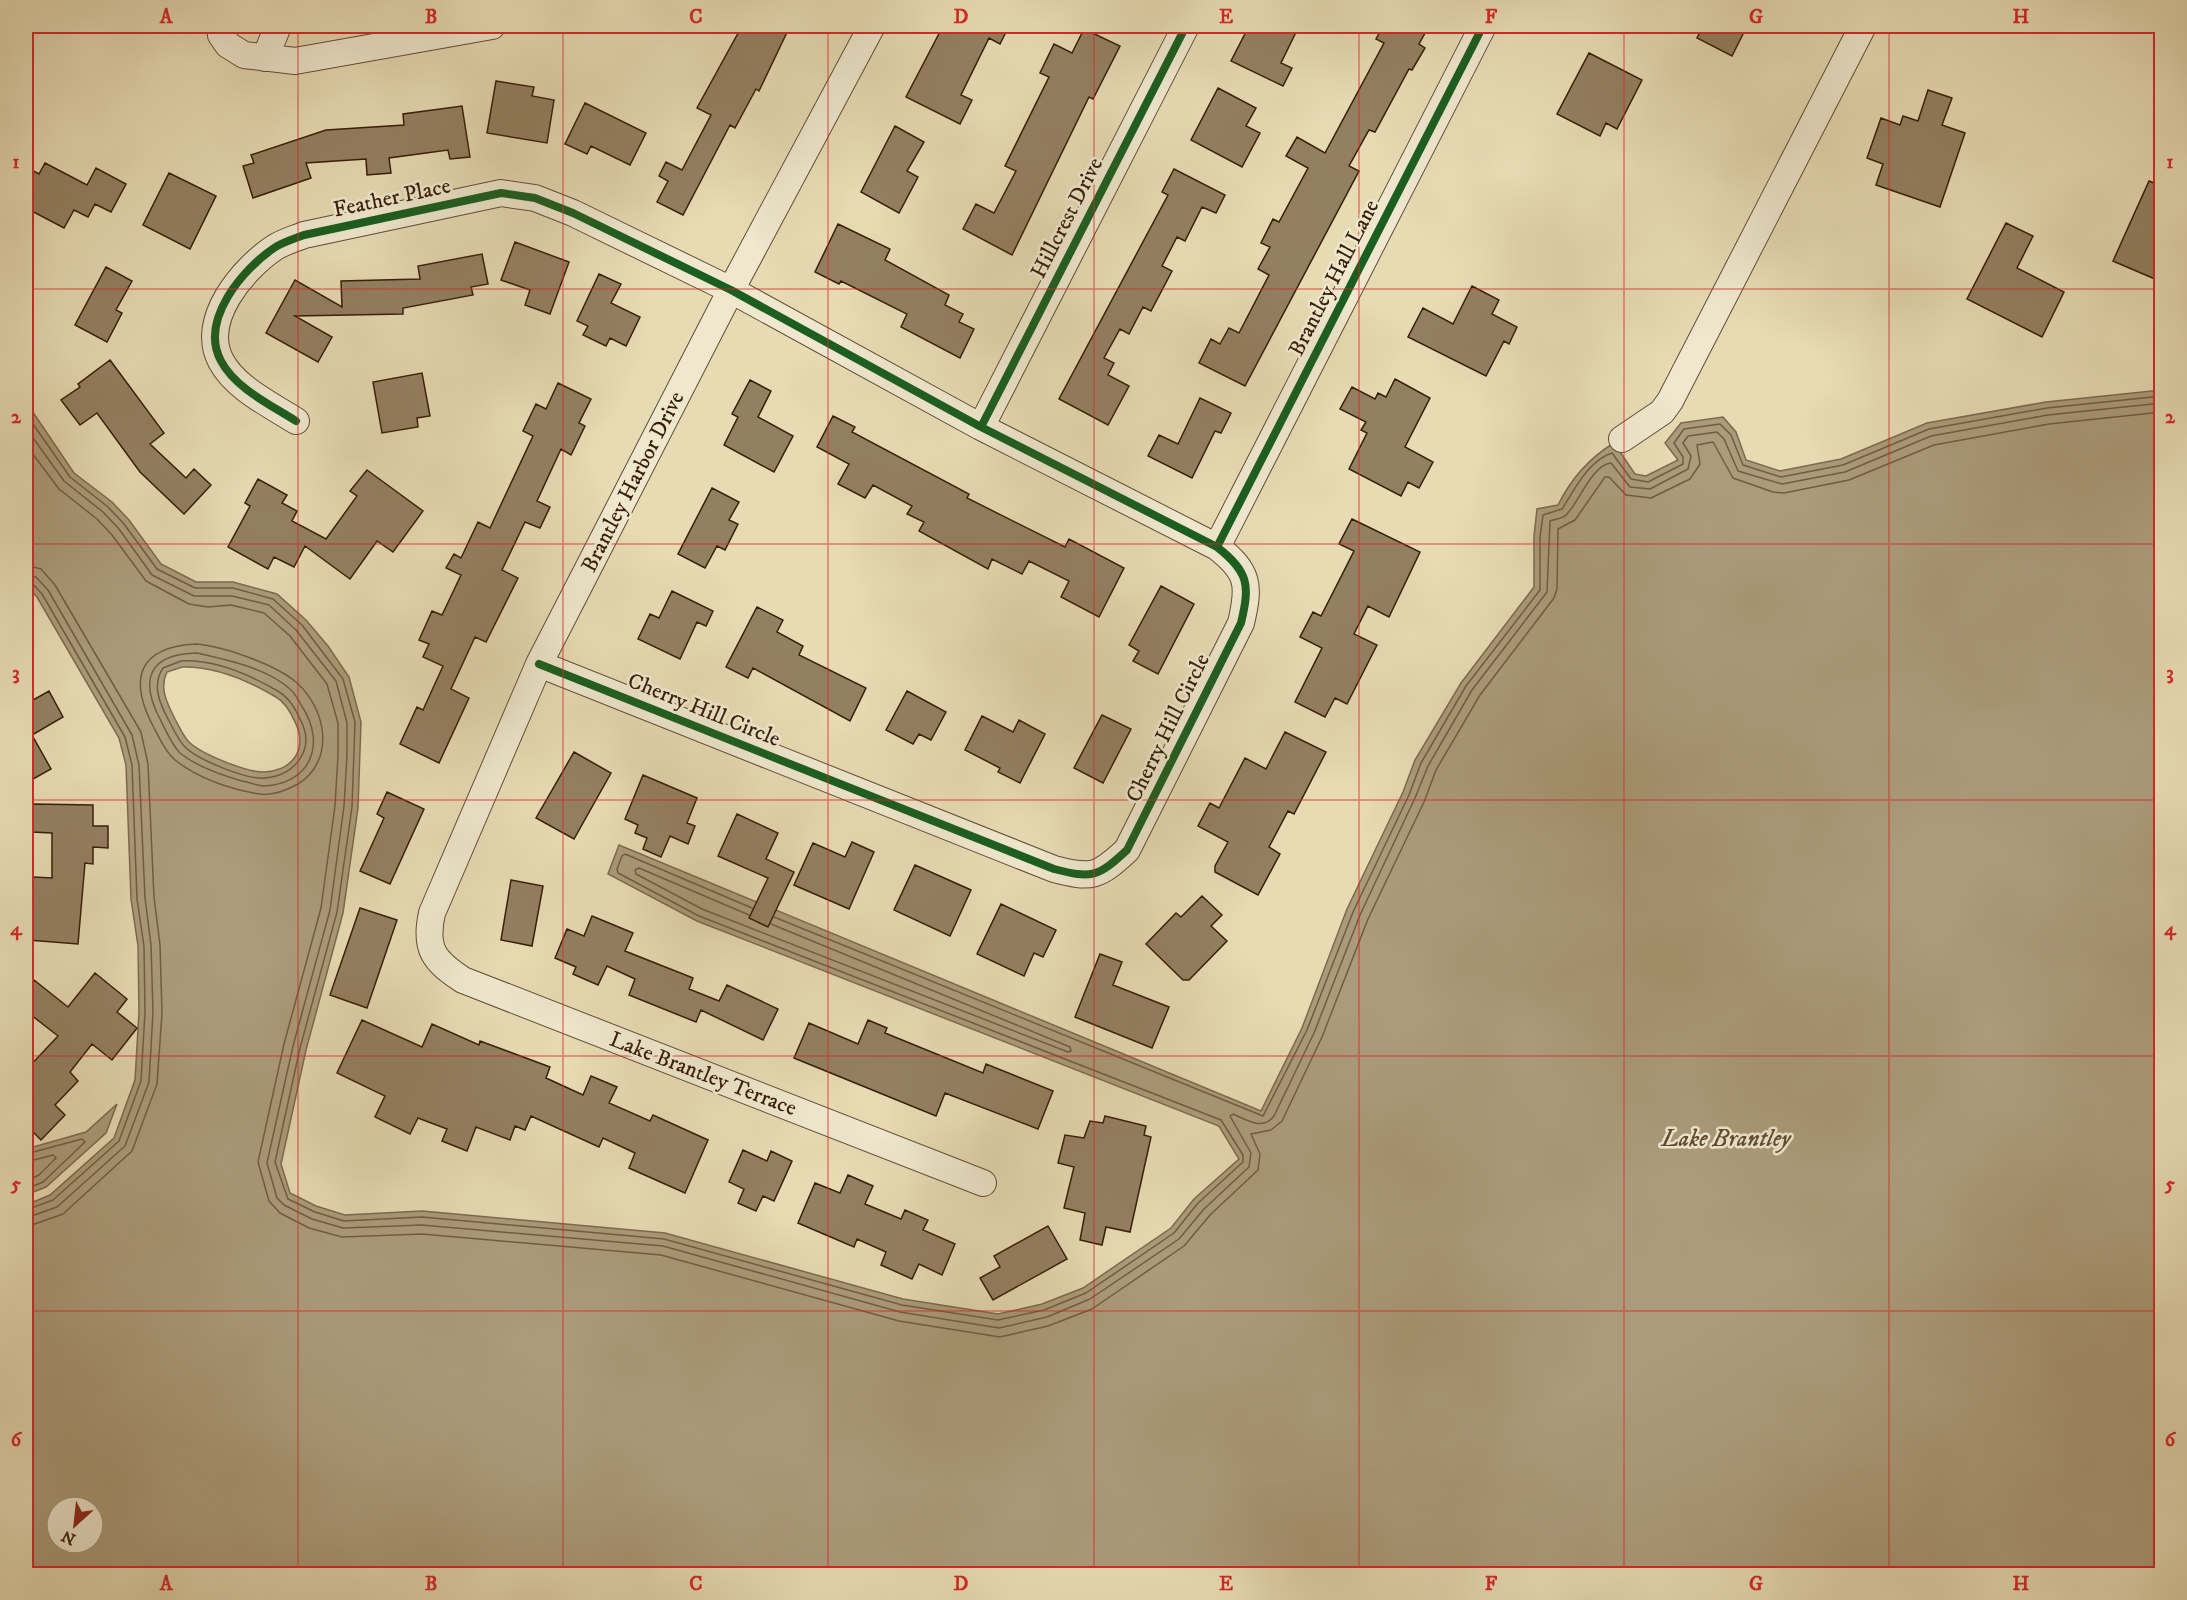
<svg xmlns="http://www.w3.org/2000/svg" width="2187" height="1600" viewBox="0 0 2187 1600" font-family="'IM FELL DW Pica',serif">
	<style>
		.water { fill: #ab9b7a; stroke: #7d694c; stroke-width: 1.5; fill-rule: evenodd }
		.lines { fill: none; stroke-linecap: round; stroke-linejoin: round }
		.shore { stroke: #715c41; stroke-width: 1.5 }
		.building { fill: #938061; stroke: #371e08; stroke-width: 1.5 }
		.minor-casing { stroke: #634d33; stroke-width: 28 }
		.minor { stroke: #efe8ce; stroke-width: 26 }
		.cycleway-casing { stroke: #efe8ce; stroke-width: 11 }
		.cycleway { stroke: #1b5e20; stroke-width: 8 }
		.grid { fill: none; stroke: #d62828; stroke-width: 1.5; stroke-opacity: 0.55 }
		.labels { text-anchor: middle; dominant-baseline: central; stroke-width: 5; stroke-linejoin: round; paint-order: stroke }
		.street-label { font-size: 22px; fill: #371e08; stroke: #efe8ce }
		.water-label { font-size: 24px; font-style: italic; fill: #604a30; stroke: #efe8ce }
		.neatline { fill: none; stroke: #d62828; stroke-width: 2 }
		.grid-label { font-size: 20px; text-anchor: middle; font-weight: bold; fill: #d62828 }
	</style>
	<rect width="100%" height="100%" fill="#e7dbb4"/>
	<filter id="stains"><feTurbulence type="fractalNoise" baseFrequency=".00333" numOctaves="4"/><feColorMatrix values="0 0 0 0 .2 0 0 0 0 .09 0 0 0 0 .02 0 0 0 .5 -.17"/></filter>
	<radialGradient id="worn" r=".72"><stop offset=".6" stop-color="#630" stop-opacity="0"/><stop offset="1" stop-color="#630" stop-opacity=".3"/></radialGradient>
	<path class="water" d="M2161 390V1574H26V1205L50 1195 114 1138 135 1080 139 1012 138 946 131 899 126 765 119 738 37 597 26 585V402L74 473 112 502 129 520 161 564 196 582H233L277 594 306 620 328 646 349 677 361 722 358 808 343 913 306 1050 281 1164 290 1193 316 1206 345 1215 422 1211 665 1233 903 1299 998 1314 1042 1304 1083 1288 1171 1228 1194 1199 1239 1159 1219 1126 697 921 608 874 619 845 1261 1111 1302 1028 1347 909 1403 792 1415 760 1461 683 1534 587V536L1537 509 1558 505C1571 479 1589 458 1614 443L1635 474 1646 476 1678 460 1665 443 1681 423 1723 417 1736 432 1746 460 1780 471 1841 459 1927 423 2046 402ZM182 667C214 666 249 681 276 697 285 702 291 713 295 722 308 748 294 770 265 772 248 773 201 754 189 742 183 736 179 726 175 719 167 703 159 688 167 672ZM57 1507H93V1543H57Z
		M117 1104 106 1133 46 1187 26 1195V1149L86 1132Z"/>
	<g class="lines">
		<path class="shore" d="M26 414 70 477 108 507 124 524 157 569 195 588H233L273 599 302 625 343 679 355 722 352 807 337 912 300 1048 275 1162 288 1199 315 1212 344 1221 422 1217 664 1239 902 1305 998 1320 1044 1310 1086 1293 1174 1233 1198 1203 1243 1162V1155L1221 1120 699 916 618 873 617 869 622 856 625 854 752 908
			M26 428 64 481 103 512 119 529 152 575 194 596H232L269 605 296 630 336 681 347 723V755L344 806 330 910 293 1046 267 1163 277 1198 284 1205 312 1219 343 1228 422 1225 663 1246 900 1312 999 1328 1047 1317 1090 1299 1179 1239 1204 1209 1249 1167 1251 1153 1230 1116 1233 1114C1247 1120 1262 1131 1274 1116L1314 1033 1360 915 1415 798 1428 766 1472 690 1547 592 1550 521C1555 519 1563 519 1567 514 1579 502 1592 465 1611 463L1630 487 1650 489 1688 469 1691 456 1683 443 1688 436 1717 432 1724 439 1738 471 1782 484 1845 472 1931 436 2048 415 2162 403
			M26 445 59 489 97 519 112 535 146 581 189 604 208 607 231 605 264 613 290 636 327 684 338 723V755L335 806 321 908 284 1044 258 1162 269 1201 280 1213 309 1228 342 1237 422 1234 661 1255 899 1321 1000 1337 1048 1326 1092 1309 1184 1246 1210 1215 1258 1170 1260 1154 1251 1134 1271 1130 1282 1121 1322 1037 1368 919 1424 802 1436 770 1480 695 1554 598 1557 589 1558 529 1575 520 1605 477H1609L1626 495 1651 498 1690 479 1700 464 1697 445 1713 442 1733 478 1773 492 1784 493 1849 480 1934 445 2049 424 2162 412
			M26 565 41 569 55 585 141 732 148 764 154 897 160 945 162 1013 157 1084 132 1151 63 1214 26 1227
			M26 574 36 577 48 590 132 735 139 765 145 898 151 945 153 1012 149 1082 125 1146 57 1207 26 1218
			M26 582 32 583 42 594 125 737 132 765 137 899 144 946 145 1012 141 1081 119 1141 53 1200 26 1210
			M196 644C223 646 277 665 297 683 327 710 335 761 298 784 287 790 272 796 259 794 230 789 198 778 175 760 165 752 159 737 153 726 128 678 139 647 196 644Z
			M197 653C228 660 266 668 290 689 296 694 299 702 303 708 326 745 310 784 264 786 257 786 249 782 242 781 221 775 197 767 180 753 172 745 166 731 161 721 139 680 148 654 197 653Z
			M181 661C213 659 248 674 276 690 289 697 295 708 301 721 315 749 296 775 265 778 247 780 198 760 185 747 178 740 173 728 168 719 159 702 152 685 163 668Z
			M749 915 639 868 635 870 636 874 702 909 1068 1052 1071 1051 1070 1047 771 924
			M774 917 1263 1116 1307 1030 1353 912 1409 795 1421 763 1466 686 1540 590V537L1543 515 1562 509C1574 490 1589 460 1612 453L1631 479 1648 482 1683 464V457L1674 443 1684 429 1720 424 1731 435 1743 465 1781 477 1843 465 1929 429 2047 408 2162 396
			M26 1154 82 1139 85 1142 43 1182 26 1189
			M26 1162 53 1155 56 1158 39 1175 26 1181"/>
	</g>
	<path class="building" d="M742 26H790L759 91 756 89 735 128 730 125 683 215 657 202 668 181 659 176 666 162 682 170 711 115 697 108Z
		M943 26H1009L1000 44 989 38 961 95 972 100 960 124 906 97Z
		M1249 26H1299L1281 63 1292 68 1283 86 1231 61Z
		M1383 26H1429L1419 44 1425 48 1412 70 1409 69 1375 132 1369 130 1349 166 1359 171 1245 386 1199 363 1211 339 1220 344 1229 328 1239 333 1269 275 1258 269 1270 247 1261 243 1273 219 1279 222 1308 168 1286 156 1297 137 1325 153 1384 43 1376 39Z
		M1703 26H1747L1732 56 1697 38Z
		M1084 29 1120 46 1093 99 1089 97 1012 255 963 229 976 204 994 213 1016 171 1005 166 1049 77 1040 73 1054 44 1072 53Z
		M1589 53 1642 80 1617 129 1606 123 1600 136 1557 114Z
		M496 81 534 87 532 96 554 100 547 143 487 133Z
		M1218 88 1256 108 1246 126 1260 133 1242 167 1191 140Z
		M1928 90 1952 98 1942 125 1965 133 1940 207 1876 185 1883 164 1867 158 1881 118 1900 125 1903 116 1918 121Z
		M585 103 646 133 630 165 591 146 587 154 565 144Z
		M462 106 470 157 450 159 448 150 389 158 391 173 367 175 366 159 306 163 311 178 253 198 243 166 254 163 251 155 326 130 404 125 403 114Z
		M895 126 924 142 907 171 918 177 899 213 861 192Z
		M45 163 87 185 96 168 126 184 111 212 95 204 88 217 74 210 64 228 26 208V167L39 174Z
		M1174 169 1225 195 1216 213 1202 207 1185 241 1177 237 1162 266 1172 271 1151 311 1143 307 1129 334 1120 329 1104 358 1114 363 1108 375 1129 386 1108 425 1059 399 1168 195 1162 192Z
		M169 173 216 196 190 249 143 225Z
		M2149 181 2162 186V216L2156 229 2162 231V282L2113 261Z
		M2006 223 2033 236 2017 268 2064 292 2042 337 1967 299Z
		M838 224 890 249 885 260 949 295 945 305 963 314 959 322 974 329 960 358 901 327 907 314 841 281 839 284 815 272Z
		M515 242 569 262 550 314 525 305 530 290 501 280Z
		M482 254 488 284 471 287 473 295 403 308V314L295 316 332 337 318 362 266 333 295 280 342 307 341 281 420 279 418 266Z
		M106 267 132 281 116 310 122 313 107 342 75 325Z
		M599 274 621 284 611 303 640 317 626 346 610 338 606 346 583 335 588 326 577 321Z
		M1472 286 1499 300 1492 314 1517 327 1509 344 1504 341 1486 376 1408 337 1423 308 1453 324Z
		M110 360 164 433 150 444 186 478 194 469 211 485 184 514 140 472 97 413 80 425 61 400 80 387 78 384Z
		M422 373 430 416 417 418 418 427 382 433 373 382Z
		M1395 379 1430 398 1405 447 1433 462 1419 488 1408 482 1401 496 1349 469 1367 433 1361 430 1366 422 1340 409 1352 387 1375 399 1378 393 1386 397Z
		M750 380 771 391 758 417 793 436 774 472 724 445 738 417 732 414Z
		M558 383 591 399 579 423 585 426 571 455 561 449 537 501 550 507 540 528 525 522 502 570 518 578 486 642 475 637 451 689 469 698 439 763 400 744 417 707 423 710 443 666 423 657 429 644 419 640 432 611 442 615 461 575 446 568 454 554 461 558 478 522 490 528 533 436 523 431 536 404 546 409Z
		M1200 398 1231 413 1221 433 1215 431 1192 478 1148 456 1159 435 1178 444Z
		M833 416 855 427 852 432 969 494 967 498 1065 547 1069 539 1124 568 1099 617 1061 597 1069 581 1029 561 1022 574 992 559 988 569 919 531 924 522 907 514 912 506 873 485 865 498 838 484 849 464 817 447Z
		M367 470 423 511 393 552 377 541 350 579 305 546 294 567 274 557 268 569 228 547 250 506 245 503 258 479 287 495 282 503 297 511 292 521 326 539 357 496 350 491Z
		M712 488 739 502 729 520 738 524 725 550 717 546 705 568 678 554Z
		M1352 519 1420 552 1389 617 1368 606 1354 634 1377 645 1347 704 1335 698 1325 717 1295 702 1322 648 1300 637 1313 612 1321 616 1354 551 1339 544Z
		M1161 586 1194 604 1158 674 1133 661 1139 651 1129 645Z
		M672 591 713 611 706 626 697 622 680 659 638 639 650 614 659 618Z
		M757 607 783 620 777 632 803 646 799 655 866 688 850 721 753 668 748 678 726 667Z
		M49 691 63 717 32 735 51 769 26 783V704Z
		M907 691 946 712 931 740 919 734 913 744 886 730Z
		M1102 715 1131 729 1103 783 1074 768Z
		M982 716 1013 732 1019 720 1045 734 1020 783 998 772 1000 768 965 750Z
		M1285 732 1326 752 1294 814 1288 811 1269 847 1280 854 1258 895 1215 872V866L1228 842 1198 826 1210 803 1219 808 1245 758 1266 769Z
		M574 752 611 773 574 839 536 818Z
		M643 775 697 798 687 823 695 826 688 844 670 836 661 857 643 849 647 838 635 833 638 825 625 819Z
		M387 792 424 809 390 884 360 871 384 818 377 814Z
		M32 804 93 805V826H108V848L93 847V864L85 863 78 944 28 940 33 877 52 878V833L32 832Z
		M737 814 778 833 766 859 794 872 768 927 749 918 768 878 718 856Z
		M852 842 874 852 849 909 794 885 813 843 845 857Z
		M915 865 971 890 950 936 894 910Z
		M511 880 543 886 532 946 501 940Z
		M1202 896 1222 915 1211 926 1227 941 1189 980H1183L1146 944 1176 913 1181 917Z
		M1001 904 1056 930 1043 957 1034 953 1024 976 977 954Z
		M360 908 397 920 367 1008 330 995Z
		M592 916 633 933 625 951 693 978 689 989 719 1001 727 985 778 1009 763 1040 701 1010 696 1022 629 995 635 979 607 966 598 985 573 974 576 967 555 958 567 929 584 936Z
		M1100 954 1122 962 1113 985 1169 1007 1152 1048 1075 1017Z
		M95 973 127 999 117 1012 137 1028 112 1060 92 1044 70 1072 78 1081 55 1105 65 1115 41 1140 26 1125V1070L58 1036 26 1011V991L34 980 68 1007Z
		M362 1020 422 1047 432 1024 479 1045 480 1041 550 1067 546 1078 583 1095 591 1076 617 1087 609 1103 650 1121 653 1115 708 1140 685 1193 629 1168 635 1153 603 1138 599 1147 531 1116 525 1130 515 1126 510 1140 476 1127 467 1151 442 1141 447 1129 418 1118 410 1134 375 1117 385 1096 337 1073Z
		M868 1020 887 1028 885 1033 983 1073 986 1064 1053 1091 1038 1129 945 1093 936 1116 794 1058 809 1023 858 1044Z
		M1105 1116 1146 1126 1144 1135 1151 1137 1130 1232 1106 1227 1102 1245 1080 1240 1085 1213 1064 1208 1074 1167 1058 1163 1065 1135 1084 1138 1090 1121 1103 1123Z
		M743 1150 767 1161 771 1151 792 1161 774 1201 763 1196 756 1211 738 1203 744 1189 729 1182Z
		M848 1175 873 1186 865 1204 901 1219 905 1210 928 1220 923 1230 955 1244 942 1275 919 1264 912 1279 881 1265 886 1252 857 1239 854 1247 798 1223 815 1183 840 1193Z
		M1048 1226 1067 1259 993 1300 980 1278 1000 1267 994 1256Z"/>
	<g class="lines">
		<g class="minor-casing">
			<path id="minor" d="M226 26 221 35 228 45 244 55 295 61 492 26
				M872 26 731 290 539 664 432 913C424 949 434 961 463 980L983 1183
				M265 58 278 26
				M296 421C271 405 235 388 221 361 199 320 243 269 274 248 283 242 294 239 304 235L501 193 535 198 573 213 731 290 981 427 1217 547C1249 572 1250 585 1241 623L1127 850C1098 877 1092 879 1054 869L539 664
				M981 427 1186 26
				M1622 439 1662 412 1670 401 1863 26
				M1217 547 1483 26"/>
		</g>
		<use href="#minor" class="minor"/>
		<g class="cycleway-casing">
			<path id="cycleway" d="M296 421C271 405 235 388 221 361 199 320 243 269 274 248 283 242 294 239 304 235L501 193 535 198 573 213 731 290 981 427 1217 547C1249 572 1250 585 1241 623L1127 850C1098 877 1092 879 1054 869L539 664
				M981 427 1186 26
				M1217 547 1483 26"/>
		</g>
		<use href="#cycleway" class="cycleway"/>
	</g>
	<path class="grid" d="M298 26V1574M563 26V1574M828 26V1574M1094 26V1574M1359 26V1574M1624 26V1574M1889 26V1574M26 289H2162M26 544H2162M26 800H2162M26 1056H2162M26 1311H2162"/>
	<g class="labels">
		<g class="street-label">
			<text transform="translate(392 198) rotate(-12)">Feather Place</text>
			<text transform="translate(1067 218) rotate(-63)">Hillcrest Drive</text>
			<text transform="translate(1334 278) rotate(-63)">Brantley Hall Lane</text>
			<text transform="translate(633 482) rotate(-63)">Brantley Harbor Drive</text>
			<text transform="translate(704 710) rotate(22)">Cherry Hill Circle</text>
			<text transform="translate(1168 728) rotate(-64)">Cherry Hill Circle</text>
			<text transform="translate(703 1074) rotate(21)">Lake Brantley Terrace</text>
		</g>
		<g class="water-label">
			<text x="1726" y="1139">Lake Brantley</text>
		</g>
	</g>
	<rect width="2187" height="1600" fill="none" stroke="#e7dbb4" stroke-width="66"/>
	<g transform="translate(75 1525) rotate(207)"><circle r="28" fill="#efe8ce" stroke="#a5977f" stroke-width="1.5"/>
	<path d="M0-4.5L10 22L0 15L-10 22Z" fill="#8f2418"/>
	<text y="-9" font-size="16" font-weight="bold" text-anchor="middle" fill="#371e08">N</text>
	</g>
	<rect x="33" y="33" width="2121" height="1534" class="neatline"/>
	<g class="grid-label">
		<text x="166" y="23">A</text>
		<text x="431" y="23">B</text>
		<text x="696" y="23">C</text>
		<text x="961" y="23">D</text>
		<text x="1226" y="23">E</text>
		<text x="1491" y="23">F</text>
		<text x="1756" y="23">G</text>
		<text x="2021" y="23">H</text>
		<text x="16" y="168">1</text>
		<text x="2170" y="168">1</text>
		<text x="16" y="423">2</text>
		<text x="2170" y="423">2</text>
		<text x="16" y="679">3</text>
		<text x="2170" y="679">3</text>
		<text x="16" y="935">4</text>
		<text x="2170" y="935">4</text>
		<text x="16" y="1190">5</text>
		<text x="2170" y="1190">5</text>
		<text x="16" y="1446">6</text>
		<text x="2170" y="1446">6</text>
		<text x="166" y="1590">A</text>
		<text x="431" y="1590">B</text>
		<text x="696" y="1590">C</text>
		<text x="961" y="1590">D</text>
		<text x="1226" y="1590">E</text>
		<text x="1491" y="1590">F</text>
		<text x="1756" y="1590">G</text>
		<text x="2021" y="1590">H</text>
	</g>
	<rect width="100%" height="100%" filter="url(#stains)"/>
	<rect width="100%" height="100%" fill="url(#worn)"/>
</svg>
